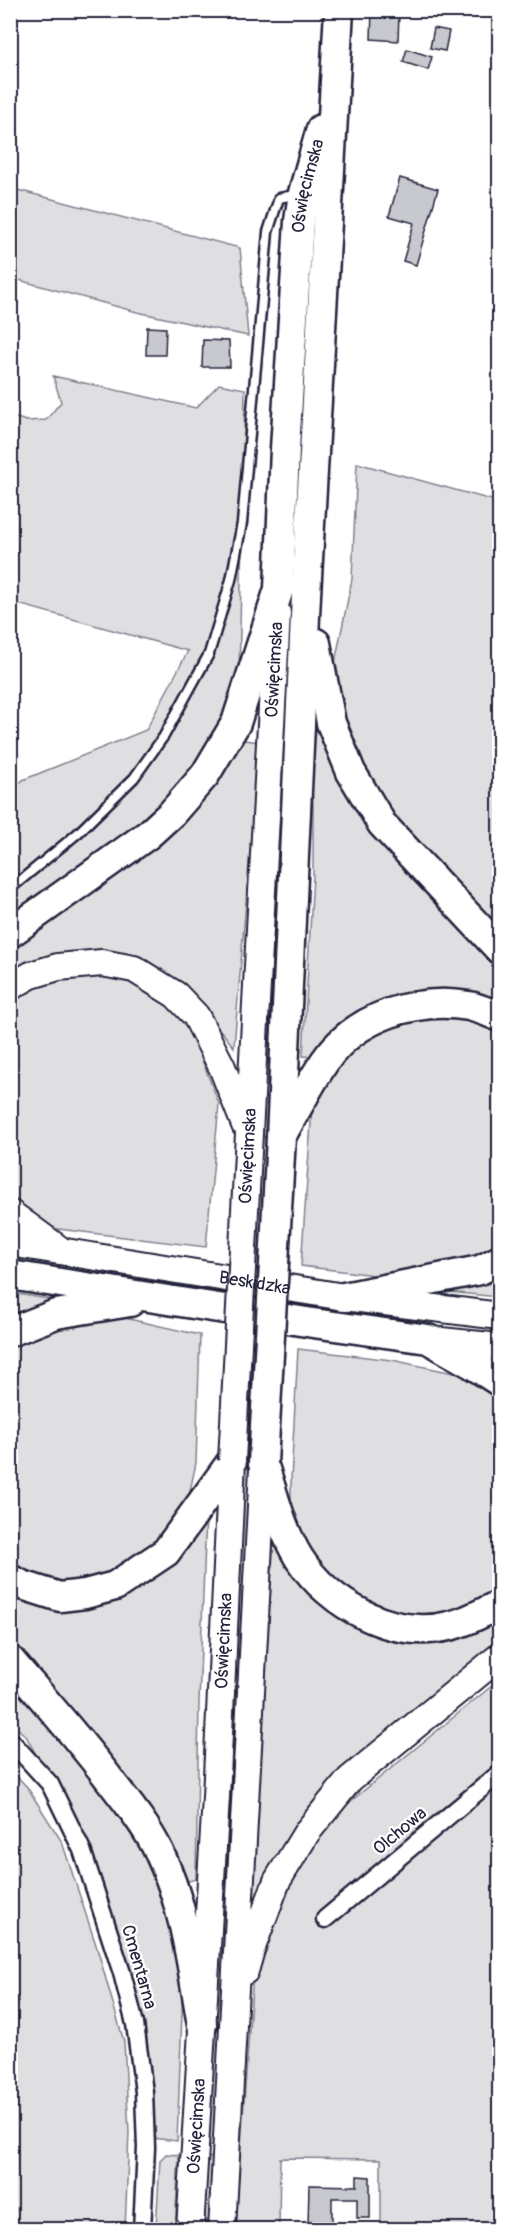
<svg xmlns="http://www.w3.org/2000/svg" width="510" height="2240" viewBox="0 0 510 2240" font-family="Pangolin,sans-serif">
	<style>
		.green { fill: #dfdfe2; stroke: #80808e; stroke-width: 1.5 }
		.building { fill: #c8c8cf; stroke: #22223b; stroke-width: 1.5 }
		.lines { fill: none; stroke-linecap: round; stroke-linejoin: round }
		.lane-casing { stroke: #22223b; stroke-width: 13 }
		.street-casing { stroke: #22223b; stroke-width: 21 }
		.primary-casing { stroke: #22223b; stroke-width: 30 }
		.highway-casing { stroke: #22223b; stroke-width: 33 }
		.lane { stroke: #fff; stroke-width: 8 }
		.street { stroke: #fff; stroke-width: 16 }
		.primary { stroke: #fff; stroke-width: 26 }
		.highway { stroke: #fff; stroke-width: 28 }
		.primary-bridge-casing { stroke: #22223b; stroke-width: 30; stroke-linecap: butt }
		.highway-bridge-casing { stroke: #22223b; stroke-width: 33; stroke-linecap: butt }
		.primary-bridge { stroke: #fff; stroke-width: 26 }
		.highway-bridge { stroke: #fff; stroke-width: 28 }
		.labels { text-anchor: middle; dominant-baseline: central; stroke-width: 4.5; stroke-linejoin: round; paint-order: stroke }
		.street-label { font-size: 18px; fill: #22223b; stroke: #fff }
	</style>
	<rect width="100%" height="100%" fill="#fff"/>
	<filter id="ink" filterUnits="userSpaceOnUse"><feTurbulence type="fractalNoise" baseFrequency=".0167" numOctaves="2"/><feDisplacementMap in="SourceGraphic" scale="12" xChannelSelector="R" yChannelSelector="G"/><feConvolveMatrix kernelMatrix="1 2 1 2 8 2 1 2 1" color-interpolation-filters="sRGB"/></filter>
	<g filter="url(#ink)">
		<path class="green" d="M10 188 240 248 248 336 137 312 11 278Z
			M53 376 196 408 219 384 245 389 239 677 220 720 185 779 140 823 11 913 10 791 23 780 146 730 188 651 11 602V416L26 421 46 420 61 402Z
			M357 463 499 502V935L389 820 356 766 330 687 352 579Z
			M314 680 328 735 499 962 500 1003 466 995 317 1057 303 1056 313 876V803L309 750Z
			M237 739 259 742 234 1047 208 1015 155 970 11 977 10 948 147 851Z
			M96 970 146 986 186 1018 219 1104 206 1247 50 1228 11 1201V1000C31 977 67 974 96 970Z
			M415 1014 473 1016 499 1029V1251L428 1272 374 1275 301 1266 312 1108 331 1065 368 1034Z
			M499 1274V1297L448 1292V1286Z
			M11 1293 55 1300 11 1320Z
			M116 1316 200 1335 196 1463 189 1496 169 1533 106 1582 66 1587 11 1569 10 1341 46 1326Z
			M298 1349 392 1360 472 1377 499 1400 500 1594 495 1600 415 1623 336 1590 291 1524V1479Z
			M242 1461 251 1463 217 2147 206 2146Z
			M206 1514 199 1703 196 1879 185 1882 11 1648 10 1590 66 1606Z
			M274 1534 296 1572 345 1622 397 1639 499 1613V1648L289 1842 252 1905Z
			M499 1680V2229H381V2159L280 2158 279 2229 235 2230 253 1973 271 1918 301 1862 334 1815Z
			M10 1681 123 1810 166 1893 183 1988 177 2141 152 2138 147 2039 101 1877 26 1736 11 1723Z
			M10 1769 27 1787 62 1842 97 1948 124 2042 129 2132 125 2229H11Z
			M166 2154 179 2155 175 2229H156L160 2160Z
			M206 2157 215 2158 212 2229 202 2230Z"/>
		<path class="building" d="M372 11 399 13 398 41 371 39Z
			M434 28 449 31 445 51 430 48Z
			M407 49 432 57 428 70 403 62Z
			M400 178 438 189 416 265 403 261 414 223 389 216Z
			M147 327 166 328 165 355H146Z
			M203 340 229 341 230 367H202Z
			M357 2176 370 2177V2218H357V2198H332V2229L308 2228 309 2185 357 2186Z"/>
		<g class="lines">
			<g class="lane-casing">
				<path id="lane" d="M10 889 78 833 134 778 164 736 209 654 231 580 242 523 268 232 279 198 299 194"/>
			</g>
			<g class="street-casing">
				<path id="street" d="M10 1740 50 1784 82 1850 122 1973 135 2024 144 2092 146 2148 142 2230
					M325 1919 500 1773"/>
			</g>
			<g class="primary-casing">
				<g id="primary">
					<path d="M10 987 31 975 58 967 102 963 134 969 176 995 196 1016 222 1067 245 1125"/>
					<path id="s1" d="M249 1133 277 613"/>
					<path d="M10 1213 59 1249"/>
					<path id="s2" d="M10 1243 344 1297 500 1316"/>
					<path d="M431 1340 500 1347"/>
					<path d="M245 1971 251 1950 277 1881 307 1832 350 1779 500 1656"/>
					<path id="s3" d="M190 2230 216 1797 232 1461"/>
					<path d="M222 2230 263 1469"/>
				</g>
			</g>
			<g class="highway-casing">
				<g id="highway">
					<path d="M316 643 331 723 351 772 382 824 500 950"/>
					<path id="s4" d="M10 933 149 834 172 813 205 775 236 723 279 589 285 449 299 221 303 193 321 129"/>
					<path d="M283 1133C297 1109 310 1083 325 1061 356 1016 417 997 469 1006 479 1008 490 1013 500 1017"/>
					<path d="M281 1137 306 595 339 10"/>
					<path d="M10 1275 313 1323 428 1339 472 1364 500 1382"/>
					<path d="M344 1297 480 1270 500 1260"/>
					<path d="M10 1332 56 1314 130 1302"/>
					<path d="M263 1463C274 1495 281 1529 299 1558 329 1605 393 1640 449 1626 467 1622 484 1612 500 1604"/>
					<path d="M10 1579 22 1585 60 1597 85 1594 115 1586 166 1552 232 1461"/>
					<path d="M10 1660C45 1701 81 1741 113 1784 130 1806 147 1827 159 1852 185 1906 192 1968 202 2025"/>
				</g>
			</g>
			<use href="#lane" class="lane"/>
			<use href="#street" class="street"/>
			<use href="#primary" class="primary"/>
			<use href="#highway" class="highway"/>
			<g class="primary-bridge-casing">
				<path id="primary-bridge" d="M232 1461 249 1133"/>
			</g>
			<g class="highway-bridge-casing">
				<path id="highway-bridge" d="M263 1463 281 1137"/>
			</g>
			<use href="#primary-bridge" class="primary-bridge"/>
			<use href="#highway-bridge" class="highway-bridge"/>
		</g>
	</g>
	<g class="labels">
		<g class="street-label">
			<text stroke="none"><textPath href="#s4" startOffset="858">Oświęcimska</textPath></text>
			<text stroke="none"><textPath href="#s1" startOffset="464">Oświęcimska</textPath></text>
			<text transform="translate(248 1156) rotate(-87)">Oświęcimska</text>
			<text stroke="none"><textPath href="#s2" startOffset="248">Beskidzka</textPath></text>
			<text stroke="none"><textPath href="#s3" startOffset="590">Oświęcimska</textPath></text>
			<text transform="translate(400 1831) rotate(-40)">Olchowa</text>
			<text transform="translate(139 1967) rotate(74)">Cmentarna</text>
			<text stroke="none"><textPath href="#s3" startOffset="104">Oświęcimska</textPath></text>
		</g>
	</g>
	<rect width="510" height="2240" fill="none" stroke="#fff" stroke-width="36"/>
	<rect x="18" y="18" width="474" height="2204" fill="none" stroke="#22223b" stroke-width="2" filter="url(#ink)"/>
</svg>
